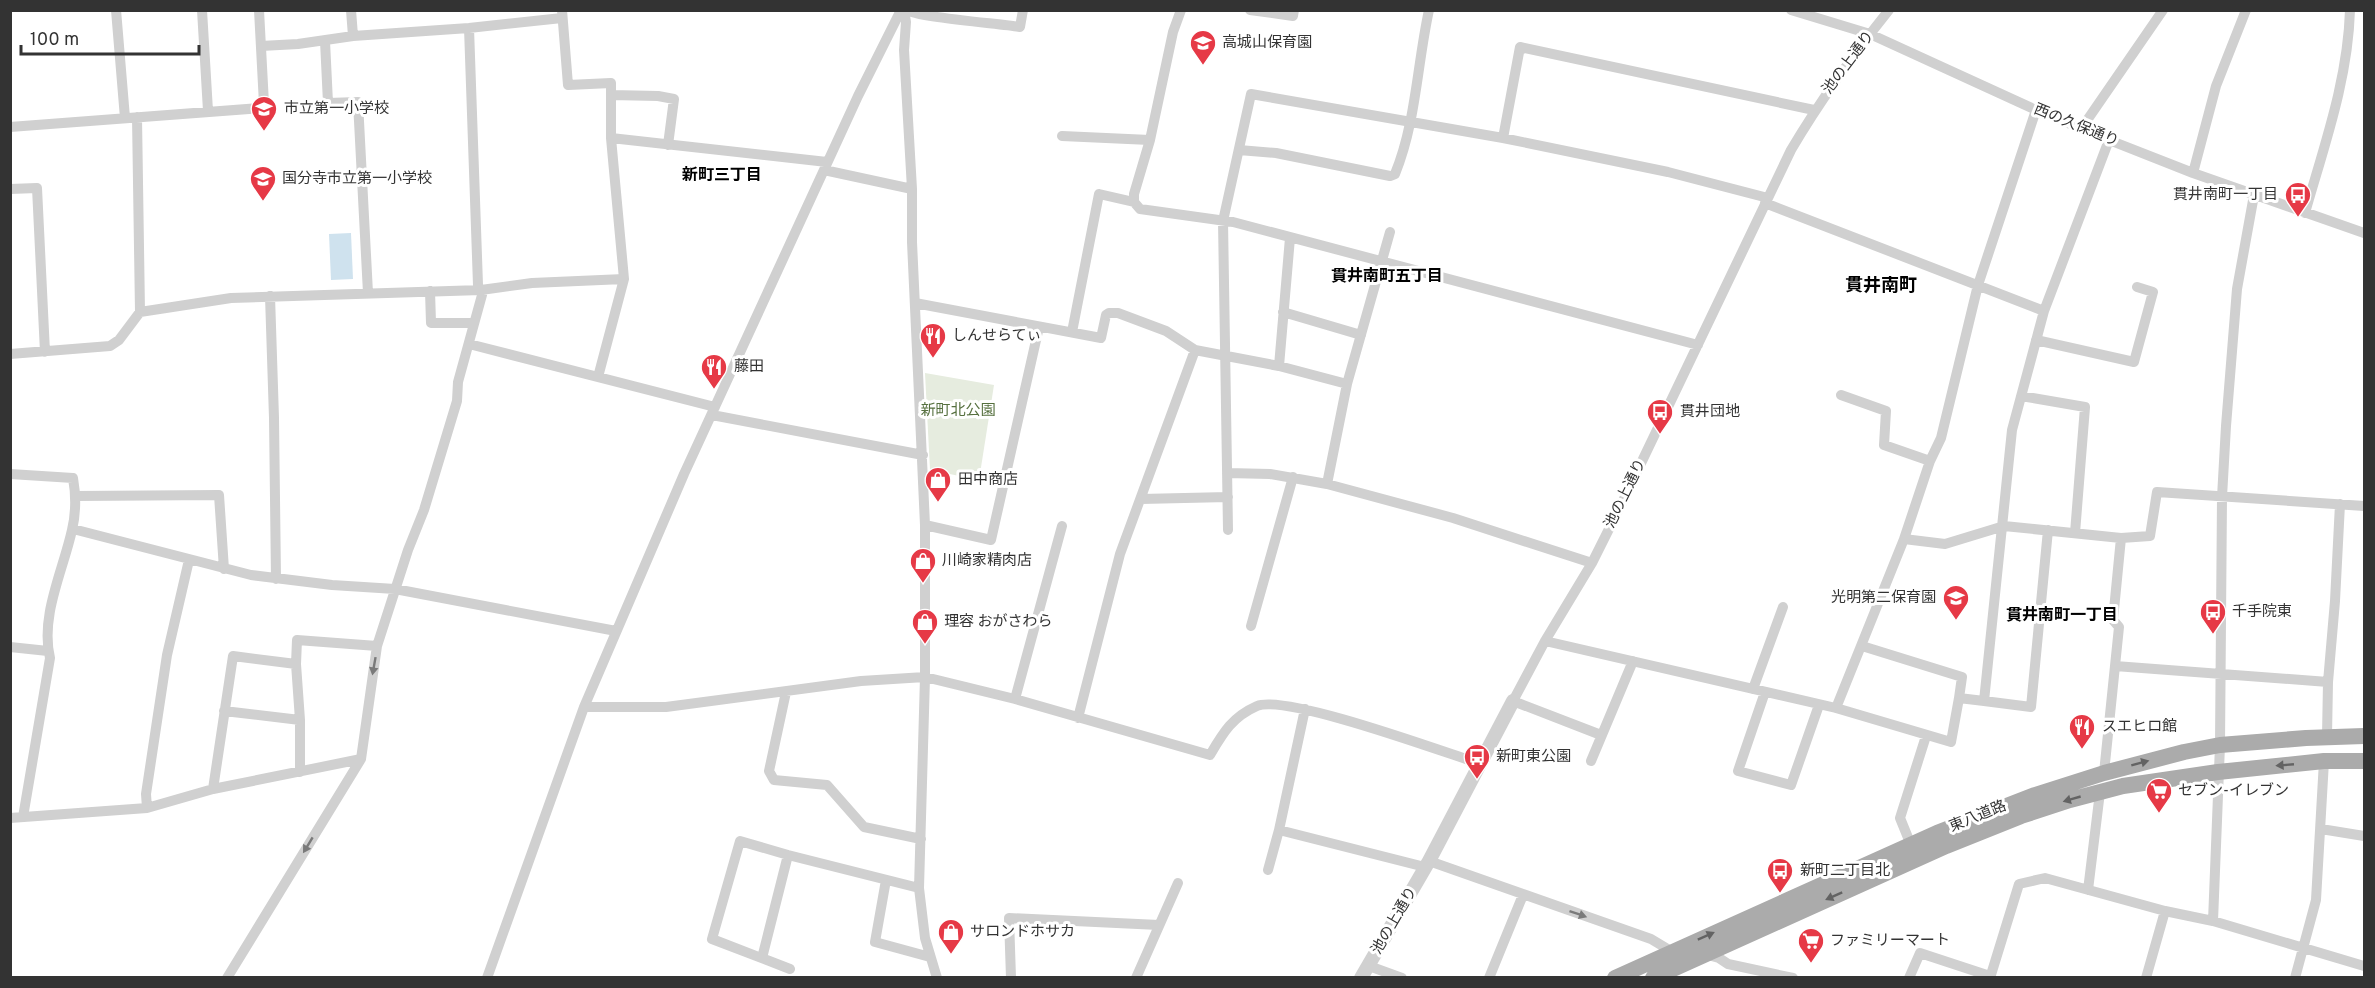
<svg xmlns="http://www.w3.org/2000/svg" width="2375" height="988" viewBox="0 0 2375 988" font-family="Overpass,'Noto Sans JP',sans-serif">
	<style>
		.green { fill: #e6ecdf }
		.water { fill: #cfe2ee }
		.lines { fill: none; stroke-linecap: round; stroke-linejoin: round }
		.minor { stroke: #d0d0d0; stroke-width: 10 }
		.tertiary { stroke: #d0d0d0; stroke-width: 14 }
		.primary { stroke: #ababab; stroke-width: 16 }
		.oneway { fill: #7a7a7a }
		.oneway2 { fill: #636363 }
		.labels { text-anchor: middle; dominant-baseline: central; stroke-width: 6; stroke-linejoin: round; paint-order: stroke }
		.poi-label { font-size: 15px; fill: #333; stroke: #fff; text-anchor: start }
		.street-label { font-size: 15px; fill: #333; stroke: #fff }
		.park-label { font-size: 15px; fill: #56703f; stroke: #fff }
		.neighbourhood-label { font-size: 16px; font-weight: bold; fill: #000; stroke: #fff }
		.quarter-label { font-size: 18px; font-weight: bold; fill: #000; stroke: #fff }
	</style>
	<rect width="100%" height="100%" fill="#fff"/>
	<path class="green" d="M925 373 994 385 979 480 930 470Z"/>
	<path class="water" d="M351 233 353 279 331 280 329 234Z"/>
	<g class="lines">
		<path class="minor" d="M116 10 125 118
			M202 10 208 111
			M351 10 353 36
			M562 10 568 85 611 83V138L624 279 598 377
			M904 10 906 22 904 50 912 189V242L925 525V677L919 888 925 938 937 978
			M907 10C914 17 1003 24 1020 27L1023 10
			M1181 10 1173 32 1150 140 1134 194V202L1140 209 1233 222 1698 345
			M1250 10 1293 16 1294 10
			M1791 10 1870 34 2036 110 2109 140 2193 173 2364 233
			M325 41 328 103 358 102 368 293
			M261 46 298 44 353 36 469 28 562 18
			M611 95 658 96 674 99 668 145
			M137 117 140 312
			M10 127 261 108 264 104 259 10
			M2081 129 2163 10
			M1062 136 1150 140
			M611 138 827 162
			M1503 138 1520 47 1814 110
			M1239 150 1276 153 1390 176 1395 174C1416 123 1417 65 1429 10
			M824 170 912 189
			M2193 173 2216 86 2246 10
			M10 189 37 188 45 352
			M1765 203 2044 311
			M2305 213C2324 146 2348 80 2350 10
			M1390 232 1347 384 1327 484 1453 518 1592 563
			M430 291 431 323H474
			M270 296 274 418 276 579
			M915 303 1101 338 1106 315 1109 313H1118L1166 331 1195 350 1279 366 1347 384
			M1283 312 1361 335
			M1072 332 1099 194 1134 202
			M2036 340 2134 362 2153 292 2137 287
			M469 344 715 407
			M10 354 110 346 119 340 140 312 231 298 481 290 532 283 624 279
			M1279 366 1290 238
			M1841 395 1886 411 1884 445 1930 461
			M2021 396 2085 407 2075 533
			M712 415 923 455
			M1227 473 1270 474 1327 484
			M10 474 73 478C76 495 76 513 72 530 63 571 40 616 50 658L23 817
			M76 496 219 495 224 569
			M1141 499 1228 497
			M925 525 991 540 1039 327
			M73 529 251 575 332 585 395 589 616 631
			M1228 530 1223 221 1251 94 1503 138 1668 172 1768 198
			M2048 530 2031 707 1984 701 2012 430 2044 311 2109 140
			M2121 538 2150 536 2157 492 2364 506
			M1904 539 1930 461 1941 438 1978 285 2036 110
			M1251 626 1293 477
			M1545 641 1836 708 1951 742 1959 698
			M1862 646 1962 677 1959 698 1984 701
			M10 647 48 651
			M2115 666 2328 682
			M1753 689 1783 607
			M786 692 769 771 774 780 827 785 864 827 921 839
			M1765 692 1738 771 1791 785 1819 705
			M1015 699 1062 526
			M584 707H666L861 681 925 677 1015 699 1210 755C1223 733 1232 717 1257 706 1286 694 1443 752 1481 764
			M1836 708 1904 539 1945 544 2004 526 2121 538 2113 620 2119 627 2104 773
			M224 711 300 720
			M1078 718 1120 554 1195 350
			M1601 735 1513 701 1545 641 1592 563 1621 505 1791 150C1820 101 1853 55 1889 10
			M2327 736 2328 682 2335 601 2340 504
			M1591 761 1633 661
			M300 772V720L296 664 297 640 377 646
			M213 789 233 656 296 664
			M147 808 146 794 167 655 189 560
			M10 818 147 808 213 789 361 759
			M2321 829 2364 836
			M1279 830 1425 867
			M1911 845 1900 818 1926 736
			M1429 861 1651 939 1671 951 1677 952
			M1268 870 1279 830 1305 709
			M886 880 875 942 930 957
			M2088 890 2100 792
			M2213 921 2220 745 2222 497 2226 426 2237 289 2254 195
			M1704 954 1719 958 1728 964 1793 978
			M762 958 788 855
			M1369 966 1402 978
			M790 969 712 939 740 841 788 855 919 888
			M227 978 361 759 377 646 408 550 424 510 457 401 458 382 482 295 478 285 469 28
			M487 978 584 707 684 474 858 96 901 10
			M1011 978 1009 918 1159 925
			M1136 978 1178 883
			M1489 978 1523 895
			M1909 978 1920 953 1990 976
			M1990 978 2019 884 2045 878 2165 911 2213 921 2364 966
			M2146 978 2165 911
			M2295 978 2316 900 2324 761"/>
		<path class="tertiary" d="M1361 978 1429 861 1513 701"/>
		<path class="primary" d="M1615 978 1937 833 2035 795 2104 773 2184 752 2220 745 2306 738 2364 736
			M1653 978 1946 846 2021 816 2070 800 2123 786 2218 772 2324 761H2364"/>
	</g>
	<defs><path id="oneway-solid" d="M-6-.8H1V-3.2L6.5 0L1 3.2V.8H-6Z" transform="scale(1.5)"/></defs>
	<g class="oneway">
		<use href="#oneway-solid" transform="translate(374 666) rotate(100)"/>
		<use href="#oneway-solid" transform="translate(308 845) rotate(121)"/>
		<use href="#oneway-solid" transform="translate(1578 914) rotate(19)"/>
	</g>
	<g class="oneway2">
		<use href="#oneway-solid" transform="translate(2140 763) rotate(-15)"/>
		<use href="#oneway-solid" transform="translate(2285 765) rotate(175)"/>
		<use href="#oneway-solid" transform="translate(2072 799) rotate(164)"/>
		<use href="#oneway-solid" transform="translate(1834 896) rotate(156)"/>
		<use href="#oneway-solid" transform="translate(1706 936) rotate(-24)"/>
	</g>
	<defs>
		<g id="school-pin" transform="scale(1.35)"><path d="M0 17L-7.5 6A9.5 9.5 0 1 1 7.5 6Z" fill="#e63946" stroke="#fff"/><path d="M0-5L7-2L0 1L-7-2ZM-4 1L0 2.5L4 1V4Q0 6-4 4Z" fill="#fff"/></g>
		<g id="bus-pin" transform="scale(1.35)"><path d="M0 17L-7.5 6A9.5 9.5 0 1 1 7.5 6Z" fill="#e63946" stroke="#fff"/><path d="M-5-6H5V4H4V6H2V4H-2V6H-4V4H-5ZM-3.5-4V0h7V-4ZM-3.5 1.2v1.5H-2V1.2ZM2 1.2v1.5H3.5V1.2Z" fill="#fff"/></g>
		<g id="restaurant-pin" transform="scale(1.35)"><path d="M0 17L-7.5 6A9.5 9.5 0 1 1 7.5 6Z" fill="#e63946" stroke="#fff"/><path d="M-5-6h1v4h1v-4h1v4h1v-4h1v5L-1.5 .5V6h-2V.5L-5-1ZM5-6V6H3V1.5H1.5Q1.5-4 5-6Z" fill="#fff"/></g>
		<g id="shop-pin" transform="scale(1.35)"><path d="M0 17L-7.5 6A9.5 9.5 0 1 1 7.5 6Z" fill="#e63946" stroke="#fff"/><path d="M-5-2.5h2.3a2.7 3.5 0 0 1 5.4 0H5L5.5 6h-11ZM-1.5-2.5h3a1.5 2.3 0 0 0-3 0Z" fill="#fff"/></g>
		<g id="supermarket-pin" transform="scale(1.35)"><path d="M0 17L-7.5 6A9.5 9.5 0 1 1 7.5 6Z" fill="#e63946" stroke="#fff"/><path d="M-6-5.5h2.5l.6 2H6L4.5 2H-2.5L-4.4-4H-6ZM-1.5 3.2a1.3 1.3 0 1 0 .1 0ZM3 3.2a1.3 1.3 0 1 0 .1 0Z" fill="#fff"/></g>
	</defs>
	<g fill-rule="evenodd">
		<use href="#school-pin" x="1203" y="43"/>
		<use href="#school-pin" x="264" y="109"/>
		<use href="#school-pin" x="263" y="179"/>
		<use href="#bus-pin" x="2298" y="195"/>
		<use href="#restaurant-pin" x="933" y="336"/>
		<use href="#restaurant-pin" x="714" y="367"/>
		<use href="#bus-pin" x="1660" y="412"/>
		<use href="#shop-pin" x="938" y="480"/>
		<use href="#shop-pin" x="923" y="561"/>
		<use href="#school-pin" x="1956" y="598"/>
		<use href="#bus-pin" x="2213" y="612"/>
		<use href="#shop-pin" x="925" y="622"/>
		<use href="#restaurant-pin" x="2082" y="727"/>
		<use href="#bus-pin" x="1477" y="757"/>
		<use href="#supermarket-pin" x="2159" y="791"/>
		<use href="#bus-pin" x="1780" y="871"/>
		<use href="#shop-pin" x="951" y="932"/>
		<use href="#supermarket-pin" x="1811" y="941"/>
	</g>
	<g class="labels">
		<g class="poi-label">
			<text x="1222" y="43">高城山保育園</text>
			<text x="284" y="109">市立第一小学校</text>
			<text x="282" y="179">国分寺市立第一小学校</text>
			<text x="2278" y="195" text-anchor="end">貫井南町一丁目</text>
			<text x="952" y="336">しんせらてぃ</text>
			<text x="734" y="367">藤田</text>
			<text x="1680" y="412">貫井団地</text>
			<text x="958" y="480">田中商店</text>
			<text x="942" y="561">川崎家精肉店</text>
			<text x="1936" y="598" text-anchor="end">光明第二保育園</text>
			<text x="2232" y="612">千手院東</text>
			<text x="944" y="622">理容 おがさわら</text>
			<text x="2102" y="727">スエヒロ館</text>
			<text x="1496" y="757">新町東公園</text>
			<text x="2178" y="791">セブン-イレブン</text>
			<text x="1800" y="871">新町二丁目北</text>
			<text x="970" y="932">サロンドホサカ</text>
			<text x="1830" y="941">ファミリーマート</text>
		</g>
		<g class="street-label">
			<text transform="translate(1849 63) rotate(-53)">池の上通り</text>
			<text transform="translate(2076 126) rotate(22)">西の久保通り</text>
			<text transform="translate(1626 494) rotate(-64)">池の上通り</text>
			<text transform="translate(1978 817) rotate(-22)">東八道路</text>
			<text transform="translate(1395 921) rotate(-60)">池の上通り</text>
		</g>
		<g class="park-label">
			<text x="958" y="411">新町北公園</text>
		</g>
		<g class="neighbourhood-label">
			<text x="722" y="176">新町三丁目</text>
			<text x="1387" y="277">貫井南町五丁目</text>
			<text x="2062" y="616">貫井南町一丁目</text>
		</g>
		<g class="quarter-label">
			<text x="1881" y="286">貫井南町</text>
		</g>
	</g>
	<rect width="2375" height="988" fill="none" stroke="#333333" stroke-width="24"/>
	<path d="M21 45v9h178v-9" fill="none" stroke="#333333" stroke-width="3"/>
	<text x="30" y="45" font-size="18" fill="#333333" stroke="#ffffff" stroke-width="4.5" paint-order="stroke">100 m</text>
</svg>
